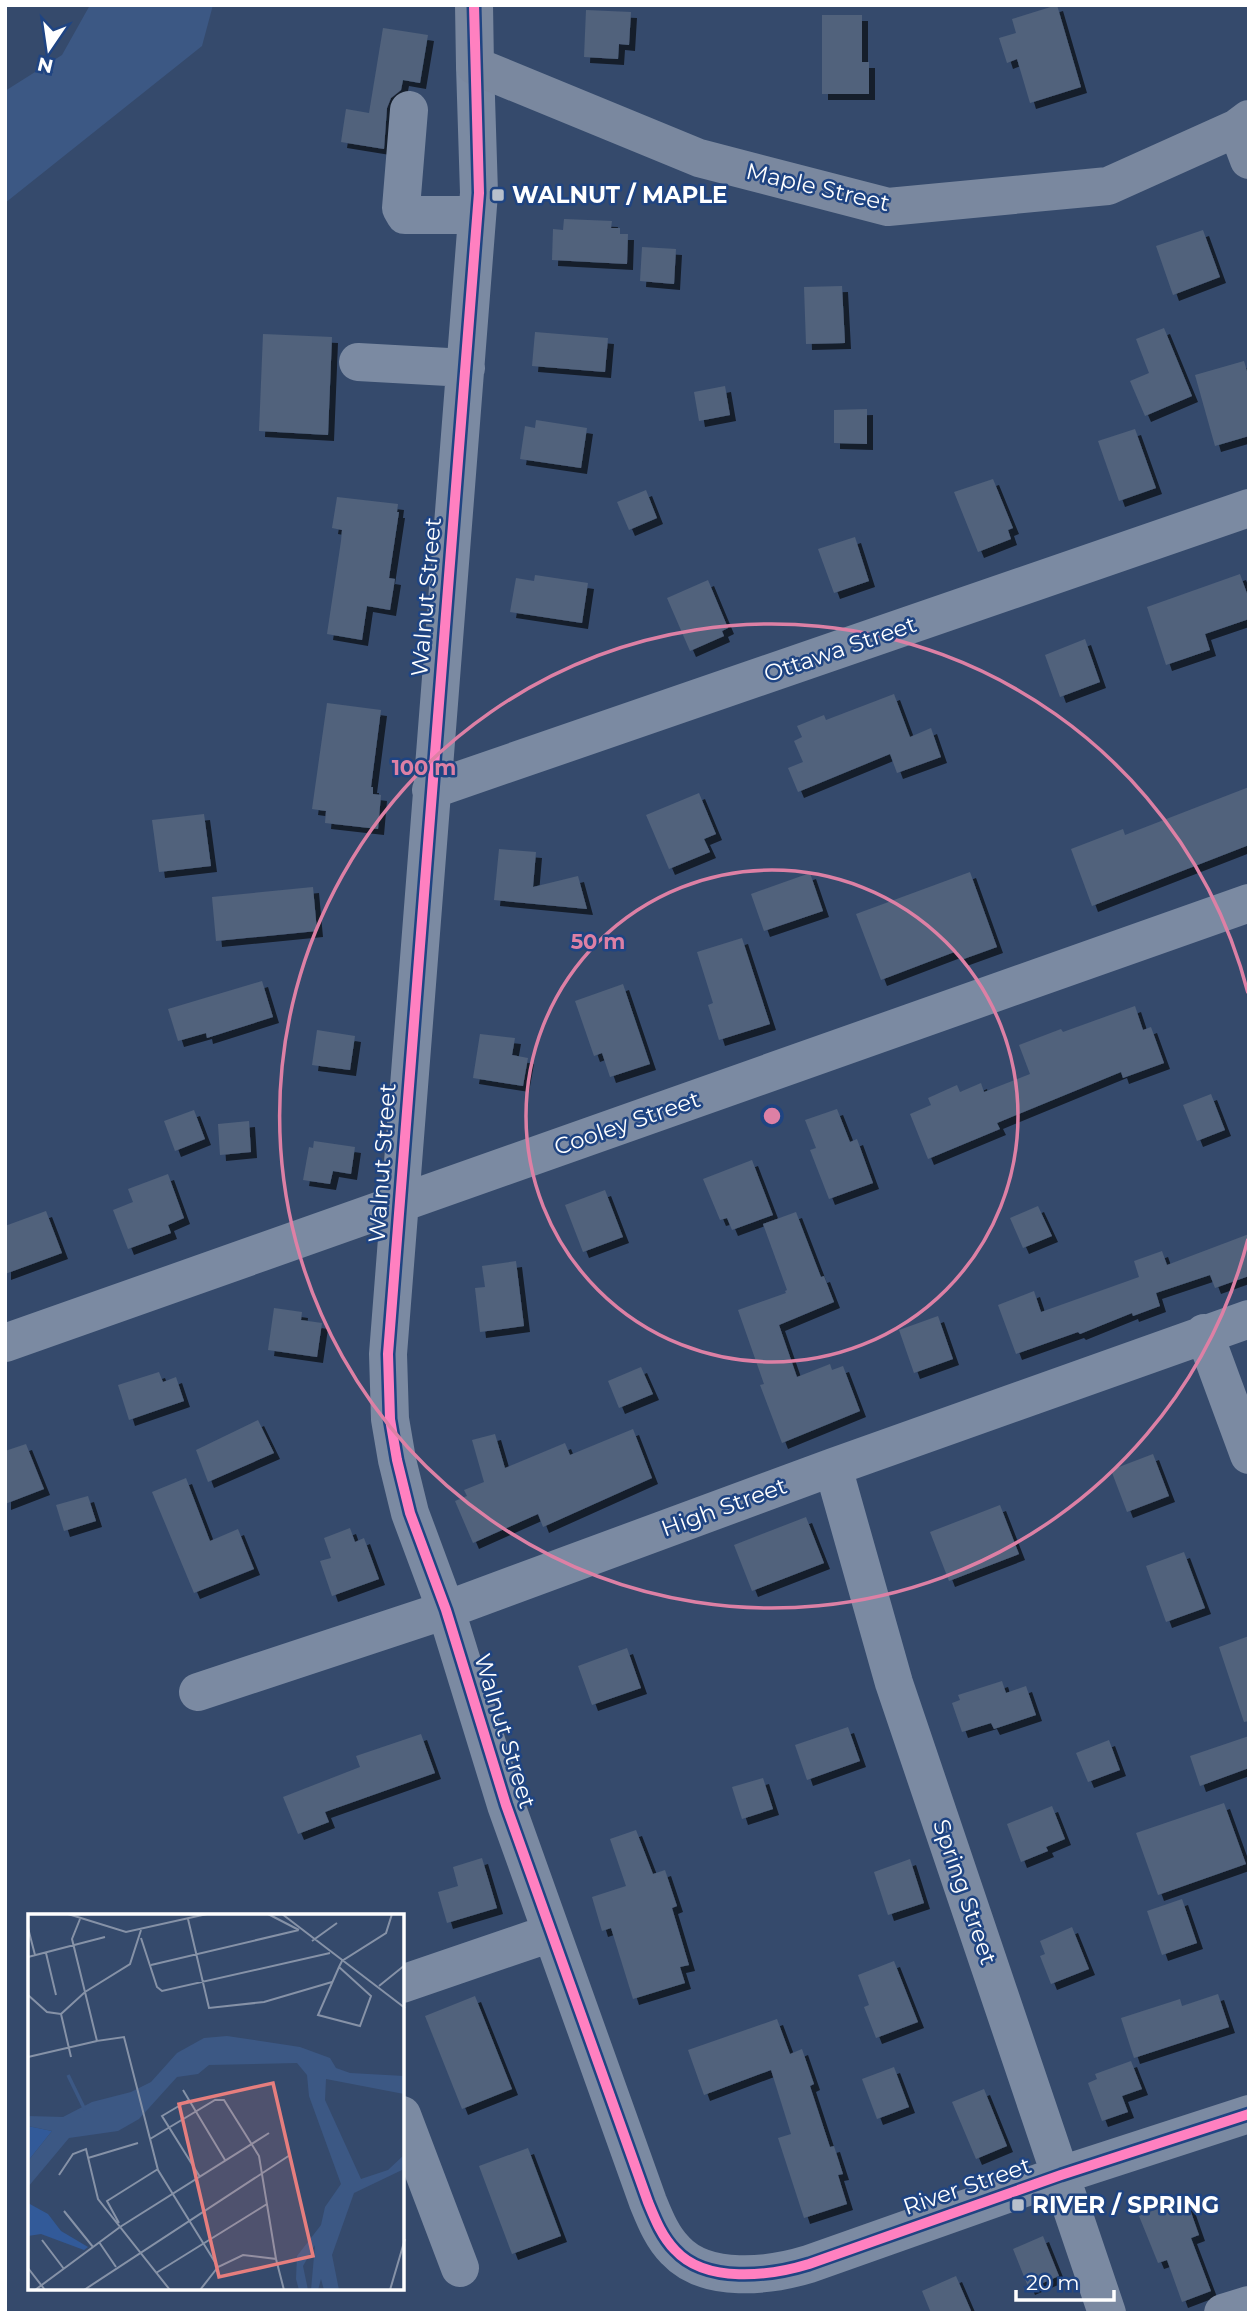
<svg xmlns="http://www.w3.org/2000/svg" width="1254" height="2318" viewBox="0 0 1254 2318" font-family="Montserrat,sans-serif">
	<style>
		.water { fill: #3c5884 }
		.building { fill: #51627c; filter: url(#shadow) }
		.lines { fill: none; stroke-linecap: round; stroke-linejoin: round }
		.minor { stroke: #7b8aa2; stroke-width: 38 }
		.major { stroke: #7a889f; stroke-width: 38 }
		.cycleway-casing { stroke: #1f4482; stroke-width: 15 }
		.cycleway { stroke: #ff80c0; stroke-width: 10 }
		.ring { fill: none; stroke: #dd80a5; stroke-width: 3.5 }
		.poi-dot { fill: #b8c0cc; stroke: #1f4482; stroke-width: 2.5 }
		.labels { text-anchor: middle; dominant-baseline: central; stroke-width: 5; stroke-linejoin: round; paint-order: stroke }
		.street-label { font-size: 23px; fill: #fff; stroke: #1f4482 }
		.poi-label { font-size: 23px; font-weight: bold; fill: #fff; stroke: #1f4482; text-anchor: start }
		.inset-river { fill: none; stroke: #3c5884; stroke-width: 3.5 }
		.inset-road { fill: none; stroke: #8692a7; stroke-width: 2 }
		.view { fill: #e67e7e; fill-opacity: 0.15; stroke: #e67e7e; stroke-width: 3.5 }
		.inset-edge { fill: none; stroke: #fff; stroke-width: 3.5 }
		.centre { fill: #dd80a5; stroke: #1f4482; stroke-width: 3.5 }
		.ring-label { font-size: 21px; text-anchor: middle; font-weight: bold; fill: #dd80a5; stroke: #1f4482; stroke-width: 5; stroke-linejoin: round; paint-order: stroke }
	</style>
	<defs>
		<filter id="shadow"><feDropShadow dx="6" dy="6" stdDeviation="0" flood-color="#0009"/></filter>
	</defs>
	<rect width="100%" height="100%" fill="#354a6c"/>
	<path class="water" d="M90 5H213L202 46 5 203V91L62 55Z"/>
	<path class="building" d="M1057 5 1081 87 1030 103 1017 59 1007 63 999 38 1016 33 1012 19Z
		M586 10 631 12 629 45 619 44 618 59 584 57Z
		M822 15H862V62H869V94H822Z
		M383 28 428 35 420 83 403 80 401 90 391 98 387 108 384 149 341 142 346 109 369 113Z
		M564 219 612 221 611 228H620V234H628L627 264 552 260 553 229 563 230Z
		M1203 230 1220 277 1173 295 1156 246Z
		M642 247 676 249 674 284 640 281Z
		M842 286 845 343 806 344 804 287Z
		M1164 328 1192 396 1145 416 1130 381 1149 373 1136 339Z
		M535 332 608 338 605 372 532 366Z
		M263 334 332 337 328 435 259 431Z
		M1244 361 1249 378V436L1215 446 1195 375Z
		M725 386 730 415 699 421 694 392Z
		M867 409V444L834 443V410Z
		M536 420 587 428 581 468 520 459 525 426 535 428Z
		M1135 429 1156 488 1119 501 1098 441Z
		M993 479 1013 528 1008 530 1011 539 978 552 954 492Z
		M646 490 657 518 629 530 617 502Z
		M337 497 398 504 397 512H399L389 578 395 579 390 610 367 606 362 640 327 634 341 541 342 530 332 528Z
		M855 537 869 581 834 593 818 549Z
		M1240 574 1249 599V619L1205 634 1210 650 1166 665 1147 607Z
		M535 575 588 583 582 623 510 612 516 578 534 581Z
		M708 580 728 628 722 631 724 636 690 651 667 598Z
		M1085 639 1100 682 1060 697 1045 655Z
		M894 694 910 737 931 728 941 757 897 773 890 754 798 792 788 768 803 762 794 741 802 737 797 726 824 715 826 720Z
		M327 703 381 710 371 787H373V794L381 795 378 829 325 823 326 811 312 809Z
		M1249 787V845L1092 906 1071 849 1123 829 1125 835Z
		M699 793 716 834 704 839 710 852 669 869 646 815Z
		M204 814 211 866 159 872 152 820Z
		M499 849 536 852 533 887 578 876 587 909 494 900Z
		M970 872 997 947 961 960 957 951 881 980 856 914Z
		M810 873 823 911 764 931 751 894Z
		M313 887 317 931 216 941 212 897Z
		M742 938 770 1024 719 1040 708 1005 713 1003 697 952Z
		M262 981 273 1017 207 1038 206 1033 178 1041 168 1009Z
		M623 984 650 1064 610 1077 602 1053 594 1056 575 1001Z
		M1135 1006 1143 1030 1151 1027 1164 1063 1123 1078 1121 1072 997 1123 1000 1129 928 1159 910 1114 931 1105 928 1098 957 1085 960 1092 981 1083 984 1092 1030 1074 1019 1045 1061 1029 1063 1032Z
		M317 1030 355 1036 350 1070 312 1065Z
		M480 1034 515 1038 512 1055 528 1058 523 1086 473 1078Z
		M1211 1094 1225 1130 1197 1141 1183 1105Z
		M837 1109 850 1142 857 1139 873 1183 829 1199 810 1150 816 1148 805 1120Z
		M194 1110 205 1139 175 1151 164 1121Z
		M249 1121 251 1152 220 1155 218 1124Z
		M314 1141 355 1147 351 1174 333 1171 330 1184 303 1180 309 1147 313 1148Z
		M752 1160 773 1215 732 1230 727 1218 720 1220 703 1179Z
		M168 1174 184 1218 168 1225 171 1233 128 1249 113 1210 133 1202 128 1189Z
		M605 1190 623 1237 583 1252 565 1205Z
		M1038 1206 1052 1236 1023 1248 1010 1218Z
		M46 1211 62 1253 5 1274V1226Z
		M796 1212 821 1277 824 1276 834 1302 779 1325 797 1377 830 1364 832 1370 843 1366 860 1411 782 1443 760 1385 764 1384 738 1310 786 1293 785 1291 787 1290 763 1224Z
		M1249 1234V1276L1215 1288 1210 1275 1156 1293 1160 1306 1133 1316 1132 1313 1080 1334 1078 1332 1016 1354 998 1305 1034 1291 1041 1312 1139 1277 1134 1261 1162 1251 1167 1265Z
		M516 1261 524 1326 480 1332 475 1288 485 1287 482 1266Z
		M274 1308 302 1312 301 1320 322 1323 317 1357 268 1350Z
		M938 1316 953 1359 914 1373 899 1330Z
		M641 1367 653 1394 619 1408 608 1381Z
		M159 1372 163 1382 176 1377 184 1401 129 1420 118 1385Z
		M258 1420 274 1453 208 1482 196 1450Z
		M633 1429 652 1478 543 1527 538 1514 473 1543 455 1501 467 1496 464 1490 484 1482 472 1440 495 1434 505 1468 565 1443 570 1455Z
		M26 1444 44 1489 5 1504V1451Z
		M1153 1454 1169 1496 1127 1512 1111 1470Z
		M186 1478 210 1541 238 1529 254 1569 194 1593 152 1492Z
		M88 1496 96 1521 64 1531 56 1505Z
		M1000 1505 1019 1554 949 1581 930 1532Z
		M806 1517 824 1563 752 1591 734 1545Z
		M350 1528 355 1542 364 1538 379 1579 332 1596 320 1561 331 1558 324 1538Z
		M1184 1552 1205 1608 1166 1622 1146 1566Z
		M1249 1636V1721L1244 1722 1219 1647Z
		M627 1648 641 1688 592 1705 578 1666Z
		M1002 1681 1006 1693 1026 1686 1036 1715 994 1729 991 1723 962 1732 952 1703 960 1700 958 1695Z
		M848 1727 860 1761 807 1780 795 1745Z
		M421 1734 435 1773 325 1812 329 1822 298 1834 283 1797 360 1767 356 1756Z
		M1249 1736V1768L1200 1786 1190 1756Z
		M1109 1740 1120 1770 1088 1782 1076 1753Z
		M763 1778 773 1809 742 1819 732 1787Z
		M1224 1803 1246 1864 1158 1895 1136 1833Z
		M1052 1806 1065 1839 1046 1847 1048 1851 1021 1862 1007 1824Z
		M636 1830 653 1874 665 1870 677 1906 672 1908 689 1965 680 1967 685 1983 633 1999 611 1928 602 1931 592 1897 626 1886 610 1839Z
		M482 1858 497 1908 447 1923 438 1892 458 1886 453 1867Z
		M910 1859 924 1903 888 1915 874 1872Z
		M1182 1899 1197 1943 1162 1955 1147 1911Z
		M1072 1927 1089 1969 1051 1984 1040 1956 1045 1954 1040 1941Z
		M894 1961 918 2022 876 2038 864 2007 869 2005 858 1975Z
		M1218 1994 1229 2027 1134 2058 1121 2018 1180 1999 1182 2006Z
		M475 1996 512 2089 462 2109 425 2016Z
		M777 2019 790 2054 802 2049 814 2084 810 2086 830 2147 834 2146 843 2174 838 2175 847 2204 804 2218 778 2138 791 2134 771 2070 704 2095 688 2050Z
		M1131 2061 1142 2089 1122 2096 1128 2112 1102 2121 1088 2083 1097 2079 1095 2074Z
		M894 2067 909 2107 877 2119 862 2079Z
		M984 2089 1007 2146 976 2159 952 2102Z
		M528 2148 561 2236 512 2254 479 2166Z
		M1186 2198 1199 2235 1191 2238 1211 2291 1182 2302 1167 2260 1158 2263 1139 2216Z
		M1043 2236 1059 2276 1029 2289 1013 2249Z
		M956 2276 972 2313H931L922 2291Z"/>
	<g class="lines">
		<path class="minor" d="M475 66 479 193 388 1354 390 1419 397 1460 410 1513 446 1610 506 1805 648 2202C655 2219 662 2237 675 2250 706 2284 770 2276 809 2264L1061 2175 1249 2114
			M409 110 401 208 405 215H477
			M358 362 466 368
			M431 790 1249 508
			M1204 1333 1249 1455
			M5 1343 1249 903
			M833 1467 894 1683 1107 2313
			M198 1692 446 1610 833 1467 1249 1319
			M402 1984 551 1933
			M402 2115 460 2268
			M1223 2313 1249 2305"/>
		<path class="major" d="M474 5 475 66 699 158 888 207 1108 186 1237 128 1249 119
			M1237 128 1249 160"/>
		<g class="cycleway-casing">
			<path id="cycleway" d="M474 5 479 193 388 1354 390 1419 397 1460 410 1513 446 1610 506 1805 648 2202C655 2219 662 2237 675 2250 706 2284 770 2276 809 2264L1061 2175 1249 2114"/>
		</g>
		<use href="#cycleway" class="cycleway"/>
	</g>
	<g class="ring">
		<circle cx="772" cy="1116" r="246"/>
		<path d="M1248 1239A492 492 0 1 1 1248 993"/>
	</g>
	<g class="poi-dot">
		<rect x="491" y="188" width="14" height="14" rx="3.5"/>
		<rect x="1011" y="2198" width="14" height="14" rx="3.5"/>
	</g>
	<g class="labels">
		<g class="street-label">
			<text transform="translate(818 187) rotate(13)">Maple Street</text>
			<text transform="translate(426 597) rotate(-85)">Walnut Street</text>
			<text transform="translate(840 649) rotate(-19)">Ottawa Street</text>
			<text transform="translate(627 1123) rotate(-19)">Cooley Street</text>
			<text transform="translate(382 1163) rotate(-86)">Walnut Street</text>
			<text transform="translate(724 1507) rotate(-20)">High Street</text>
			<text transform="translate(505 1731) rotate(73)">Walnut Street</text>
			<text transform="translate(965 1892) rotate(71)">Spring Street</text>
			<text transform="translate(967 2186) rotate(-19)">River Street</text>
		</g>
		<g class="poi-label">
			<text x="512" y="195">WALNUT / MAPLE</text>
			<text x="1032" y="2205">RIVER / SPRING</text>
		</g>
	</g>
	<g transform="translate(28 1914)">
		<rect width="376" height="376" fill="#354a6c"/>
		<path d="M0 212 24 217 0 247ZM0 289 20 300 33 317 60 333 56 336 13 320 0 322Z" fill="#325a99"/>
		<path d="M199 122 272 133 302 144 308 154 322 159 376 162V180L298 165 297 186 333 265 360 256 376 241 374 256 326 279 304 341 311 376H296L293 365 290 376H283L287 331 275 352 280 376H271L268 365 269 342 293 311 297 293 313 270 281 182 279 161 269 149 181 151 170 160 149 163 111 205 90 217 41 224 0 273V247L24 217 0 212V202L35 203 64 188 103 178 123 168 149 139 176 124Z" fill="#3c5884"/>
		<path class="inset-river" d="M40 161 57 196"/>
		<path class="inset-road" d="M40 0 98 18 179 0M240 0 271 16M254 0 377 94M52 5 44 25 69 127 96 123 130 256 190 353M160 5 181 94 236 88 304 68M0 14 7 41M113 24 129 73 134 77 302 39M284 27 309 9M18 39 28 81M0 43 77 23M123 51 271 16M311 53 343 82 332 112 290 101 311 53 314 47 358 19 364 0M351 72 377 51M0 81 19 98 33 100M33 100 57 78 102 50 113 16M33 100 43 143M0 143 69 127M155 176 197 246M161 186 134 202 172 263M122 225 187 186H196L231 242 248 345M60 244 110 229M31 261 45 240 58 235 70 285 142 376M36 297 65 333M91 309 79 287 130 255M14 326 36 355M71 328 88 353M0 354 17 376M128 359 239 290M7 376 92 313 241 219M56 376 262 241M172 376 190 353 215 341 248 345 256 376M362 376 377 325"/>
		<path class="view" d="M245 169 285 342 191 363 151 190Z"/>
		<rect width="376" height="376" class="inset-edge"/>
	</g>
	<circle cx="772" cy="1116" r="10" class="centre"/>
	<g class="ring-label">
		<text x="424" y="775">100 m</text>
		<text x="598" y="949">50 m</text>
	</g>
	<rect width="1254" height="2318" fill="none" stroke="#ffffff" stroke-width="14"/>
	<g transform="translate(49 49) rotate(193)" stroke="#1f4482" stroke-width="5" paint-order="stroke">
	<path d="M0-5L12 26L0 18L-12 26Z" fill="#ffffff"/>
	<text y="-10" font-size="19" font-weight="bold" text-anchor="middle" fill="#ffffff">N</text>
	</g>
	<path d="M1016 2290v10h98v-10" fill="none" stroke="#ffffff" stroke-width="3.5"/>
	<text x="1026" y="2290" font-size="21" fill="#ffffff" stroke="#1f4482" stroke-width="5" paint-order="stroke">20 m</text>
</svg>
